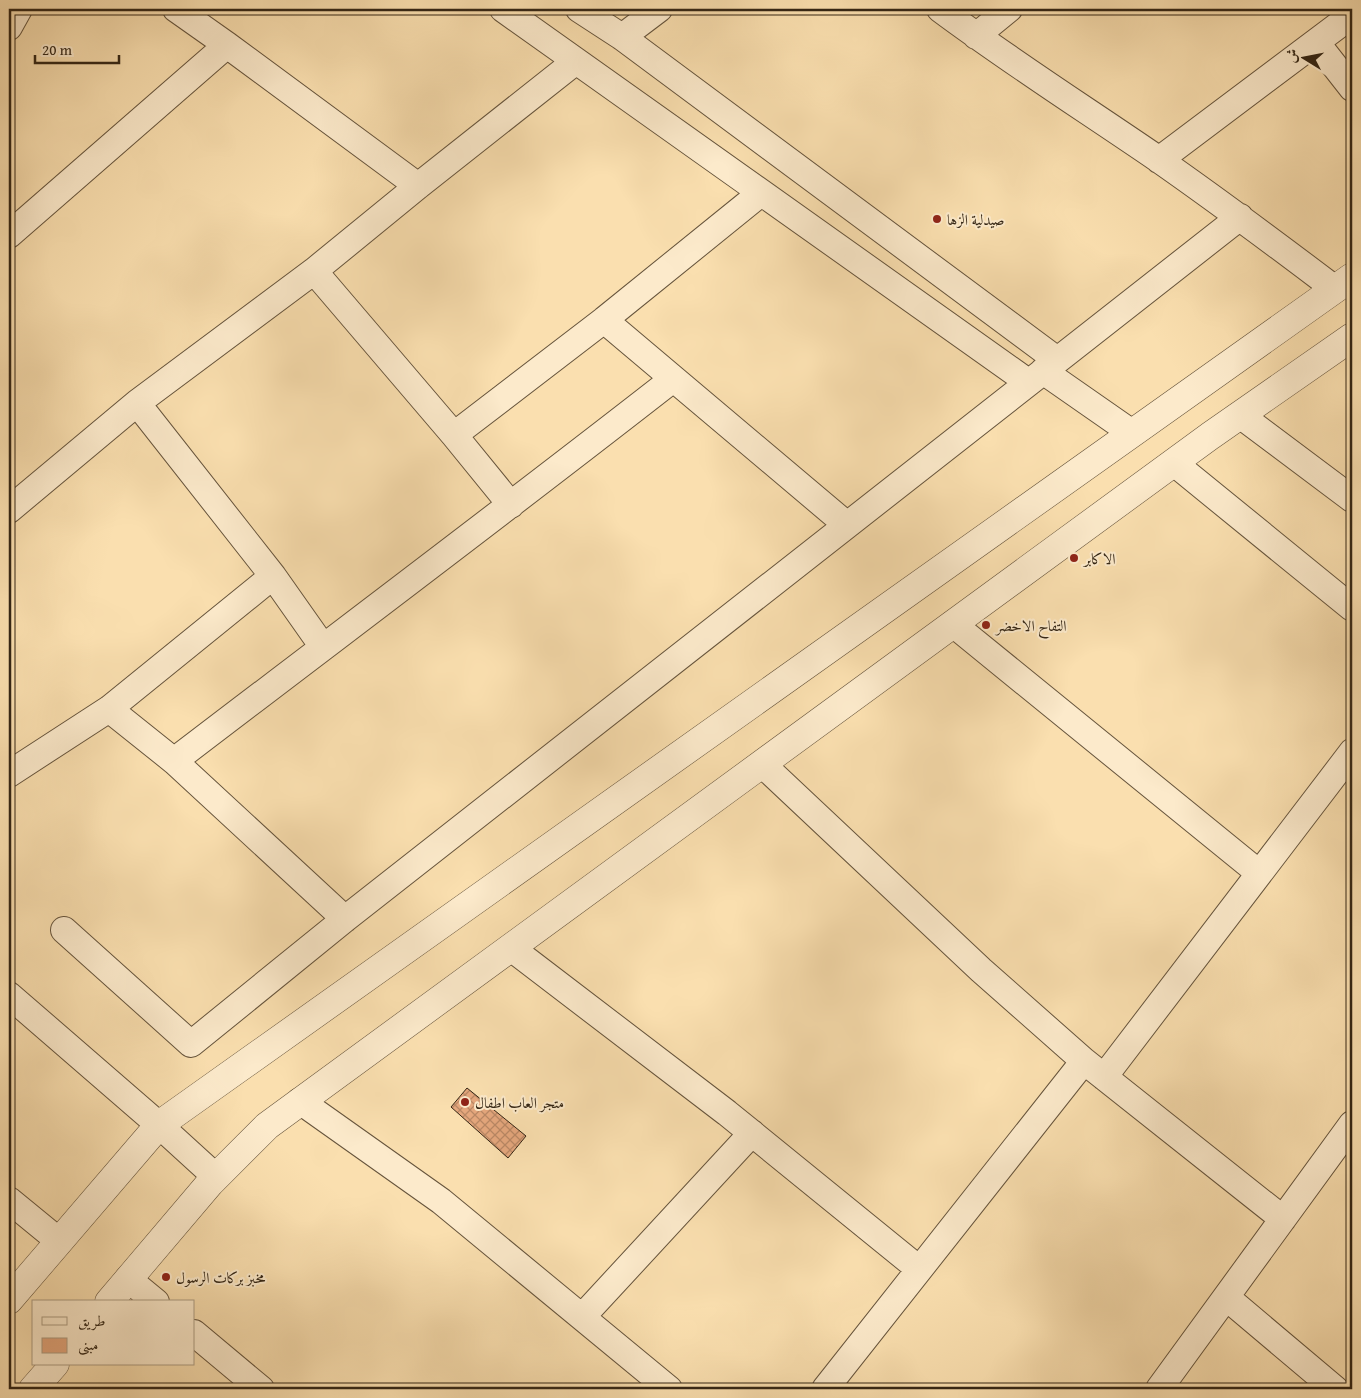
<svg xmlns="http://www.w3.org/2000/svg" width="1361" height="1398" viewBox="0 0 1361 1398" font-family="'Gentium Book Plus',Amiri,serif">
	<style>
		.building { fill: url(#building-cross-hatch); stroke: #342615 }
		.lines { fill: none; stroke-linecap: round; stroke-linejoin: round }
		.minor-casing { stroke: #66543c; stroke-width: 28 }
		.tertiary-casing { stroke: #66543c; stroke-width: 29 }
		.minor { stroke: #fceacb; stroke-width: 26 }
		.tertiary { stroke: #fceacb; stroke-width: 28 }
		.poi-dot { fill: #8f2418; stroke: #fceacb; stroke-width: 2 }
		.labels { text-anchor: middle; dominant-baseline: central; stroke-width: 4; stroke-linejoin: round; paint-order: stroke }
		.poi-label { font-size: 15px; fill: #342615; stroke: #fceacb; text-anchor: start }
	</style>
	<defs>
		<pattern id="building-cross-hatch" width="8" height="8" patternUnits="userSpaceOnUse" patternTransform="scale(1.25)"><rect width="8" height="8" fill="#e5a77d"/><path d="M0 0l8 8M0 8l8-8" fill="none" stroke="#ba8865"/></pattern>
	</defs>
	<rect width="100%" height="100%" fill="#fadfaf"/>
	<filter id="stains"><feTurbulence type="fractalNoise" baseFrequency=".004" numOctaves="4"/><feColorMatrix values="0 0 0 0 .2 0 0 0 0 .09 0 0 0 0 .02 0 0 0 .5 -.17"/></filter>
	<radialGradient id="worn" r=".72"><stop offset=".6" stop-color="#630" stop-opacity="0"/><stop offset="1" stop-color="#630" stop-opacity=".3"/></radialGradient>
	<path class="building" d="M467 1088 526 1136 508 1158 451 1107Z"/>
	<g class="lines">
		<g class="minor-casing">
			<path id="minor" d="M176 9 227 45 418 186
				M503 9 1028 382
				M579 9 622 37 1057 360
				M940 9C1011 62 1085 109 1158 159 1218 201 1277 245 1335 289
				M9 27 19 9
				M976 36 1009 9
				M622 37 659 9
				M1316 42 1352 88
				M1159 160 1352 15
				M9 235 227 45
				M314 271 454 435 511 505
				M604 320 847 525
				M1043 371 1132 433
				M137 403 273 576 323 647
				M1240 415 1352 499
				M454 435 604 320 761 193
				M1174 463 1352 608
				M9 510 137 403 314 271 418 186 576 61
				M953 624 1259 873
				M109 709 174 761 345 919
				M174 761C340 634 508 508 673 379
				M762 764 981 970 1084 1061 1283 1219
				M9 774 109 709 273 576
				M64 930 191 1044 345 919 1240 217
				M511 948 727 1113 919 1269
				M9 995 159 1125 216 1177
				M1104 1077 1352 752
				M300 1101 441 1201 669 1389
				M9 1200 59 1241
				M128 1279 156 1302
				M1226 1297 1335 1389
				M582 1317 752 1133
				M194 1333 261 1389
				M825 1389 1084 1061
				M1159 1389 1352 1124"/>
		</g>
		<g class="tertiary-casing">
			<path id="tertiary" d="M9 1300 159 1125 1352 277
				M109 1302 210 1183 267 1126 1210 436 1352 337
				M33 1389 55 1364"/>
		</g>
		<use href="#minor" class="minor"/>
		<use href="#tertiary" class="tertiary"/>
	</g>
	<g class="poi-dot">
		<circle cx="937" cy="219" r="5"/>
		<circle cx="1074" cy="558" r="5"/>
		<circle cx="986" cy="625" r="5"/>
		<circle cx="465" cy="1102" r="5"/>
		<circle cx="166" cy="1277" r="5"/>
	</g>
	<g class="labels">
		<g class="poi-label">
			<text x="947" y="219">صيدلية الزها</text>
			<text x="1084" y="558">الاكابر</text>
			<text x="996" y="625">التفاح الاخضر</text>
			<text x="475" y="1102">متجر العاب اطفال</text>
			<text x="176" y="1277">مخبز بركات الرسول</text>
		</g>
	</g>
	<rect width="1361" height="1398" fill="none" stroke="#fadfaf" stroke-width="30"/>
	<rect x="10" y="10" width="1341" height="1378" fill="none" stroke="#342615" stroke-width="2.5"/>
	<rect x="15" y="15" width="1331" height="1368" fill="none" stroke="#342615"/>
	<rect x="32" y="1300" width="162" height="65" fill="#fceacb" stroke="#ac9c82"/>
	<rect x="42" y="1317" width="25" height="8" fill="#fceacb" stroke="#ac9c82"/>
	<text x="78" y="1326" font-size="15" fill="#342615">طريق</text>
	<rect x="42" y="1338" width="25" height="15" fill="#e5a77d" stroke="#ac9c82"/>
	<text x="78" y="1350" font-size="15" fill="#342615">مبنى</text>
	<g transform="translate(1304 58) rotate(280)" stroke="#fceacb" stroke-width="4" paint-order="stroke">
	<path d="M0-4L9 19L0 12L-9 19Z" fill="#342615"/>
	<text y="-8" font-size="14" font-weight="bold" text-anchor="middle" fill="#342615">ش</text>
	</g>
	<path d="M35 55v8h84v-8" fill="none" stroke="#342615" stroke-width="2.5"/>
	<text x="42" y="55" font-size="15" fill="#342615" stroke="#fceacb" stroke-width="4" paint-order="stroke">20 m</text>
	<rect width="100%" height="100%" filter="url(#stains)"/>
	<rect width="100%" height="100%" fill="url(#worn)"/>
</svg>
